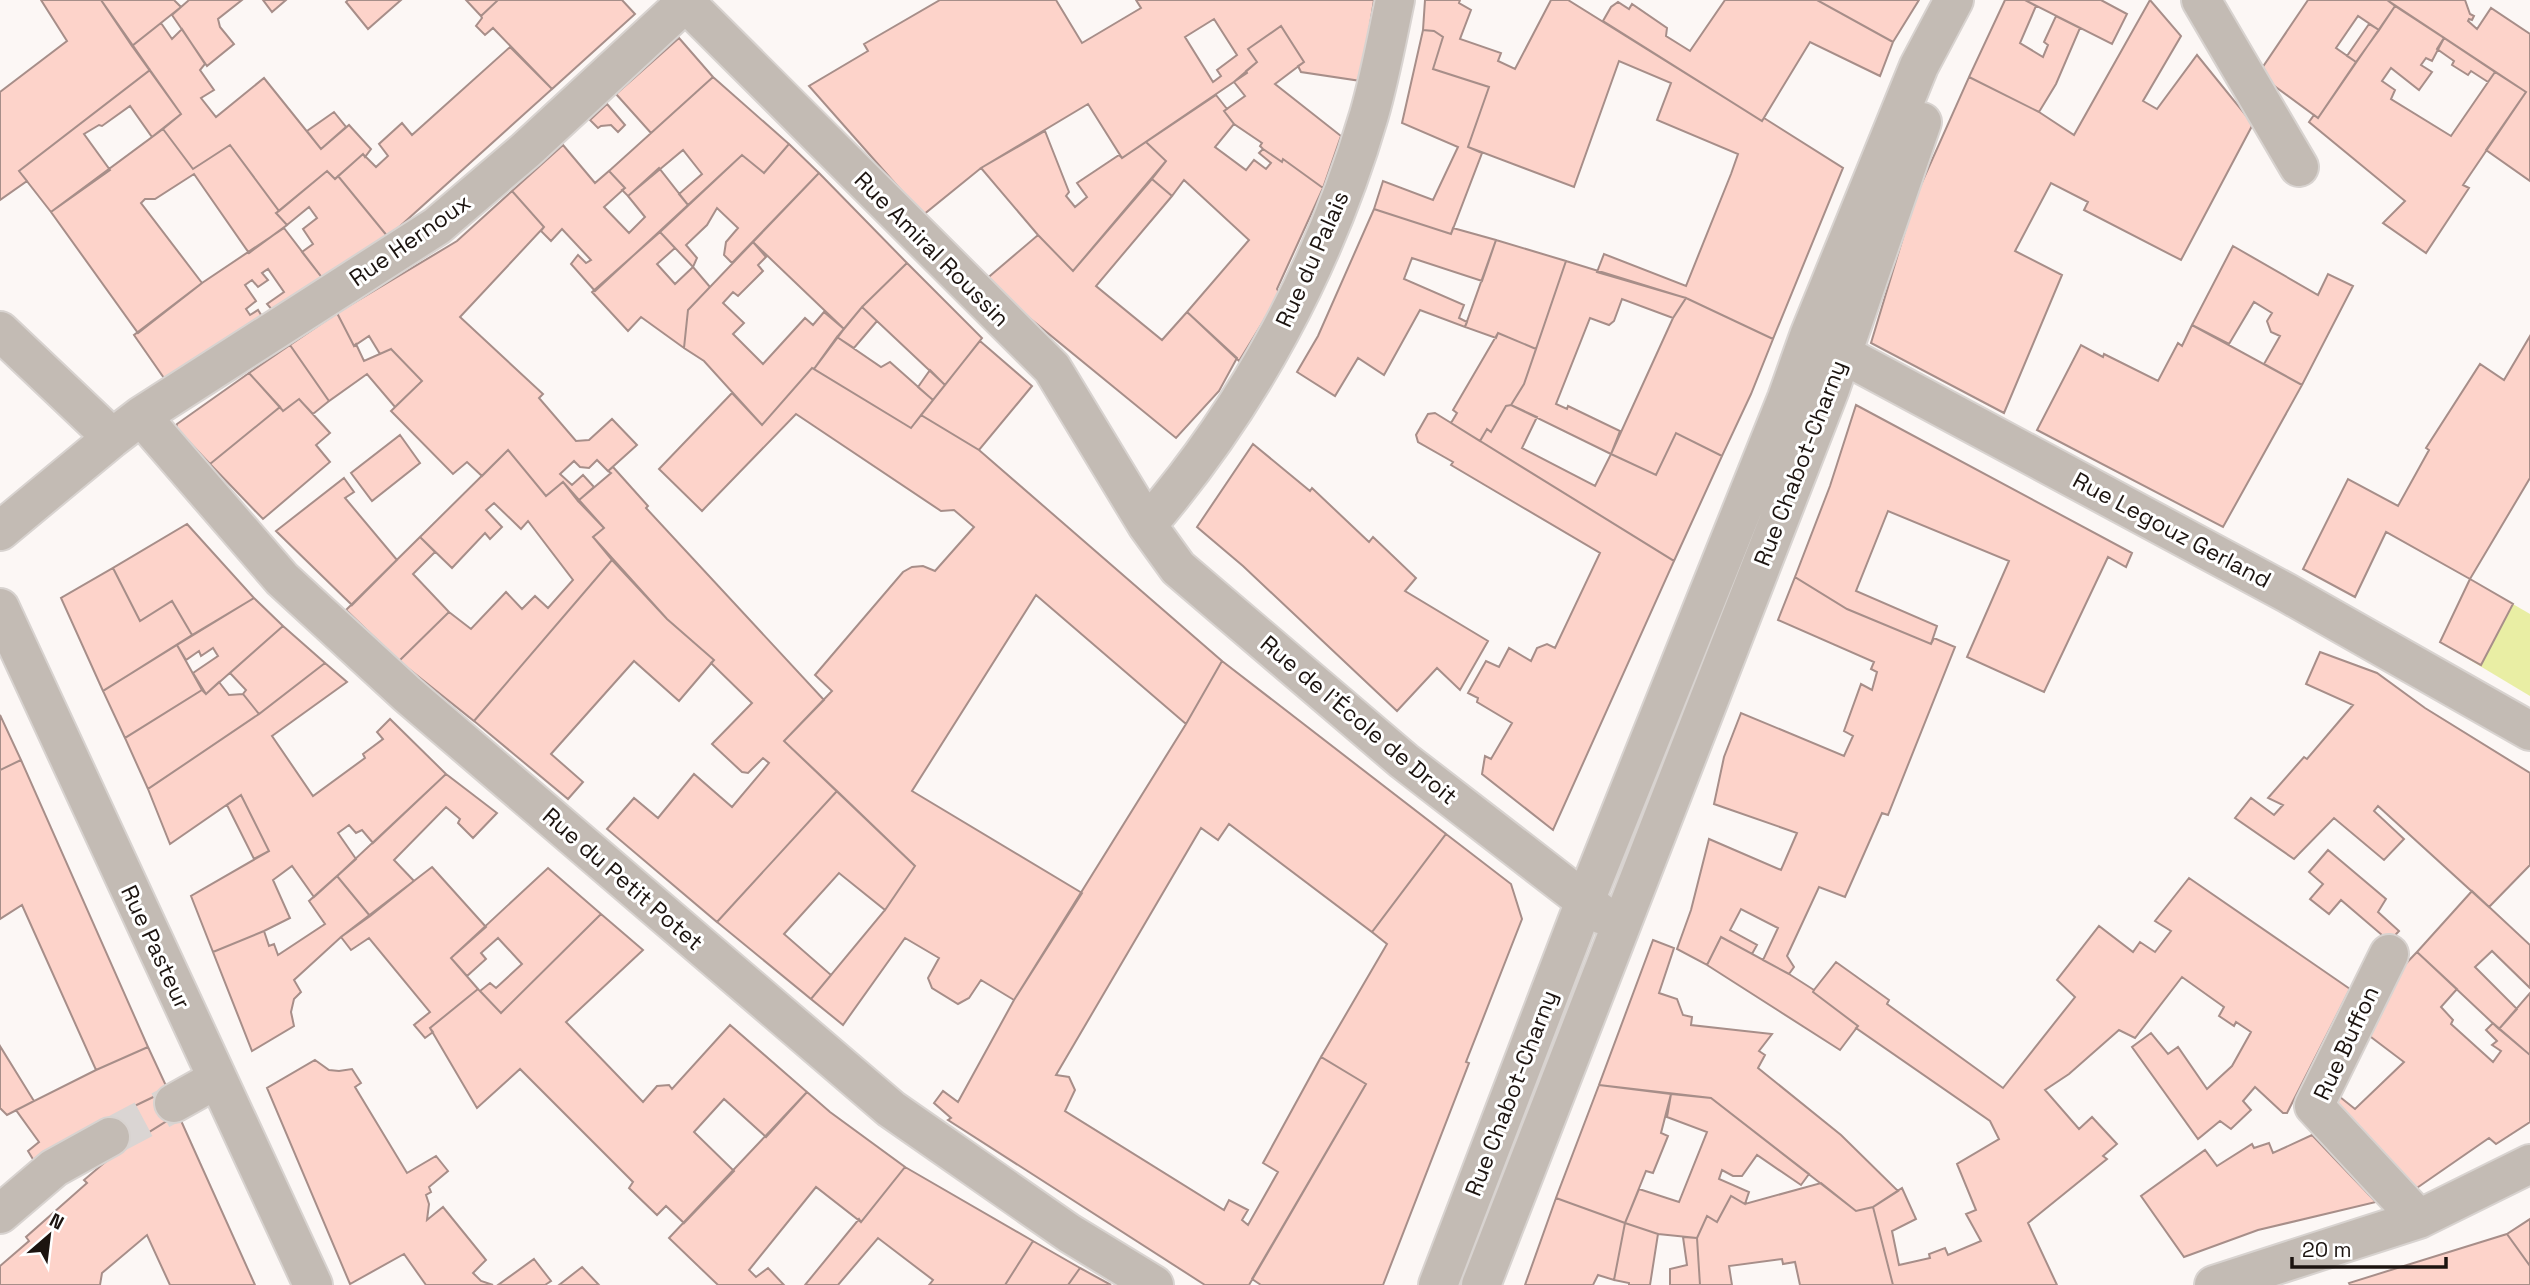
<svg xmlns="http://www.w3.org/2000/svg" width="2530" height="1285" viewBox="0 0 2530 1285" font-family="'Space Grotesk',sans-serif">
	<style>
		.green { fill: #e9eea4 }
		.building { fill: #fdd3ca; stroke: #a78e89; stroke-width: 2; fill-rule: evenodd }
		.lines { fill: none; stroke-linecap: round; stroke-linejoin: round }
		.minor-tunnel { stroke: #dad5d3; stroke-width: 38; stroke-dasharray: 38 19; stroke-linecap: butt }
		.minor-casing { stroke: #d8d3d0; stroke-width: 42 }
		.minor { stroke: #c3bbb4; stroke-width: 38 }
		.labels { text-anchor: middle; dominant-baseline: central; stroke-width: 6; stroke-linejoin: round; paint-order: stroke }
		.street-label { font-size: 23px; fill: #1c1410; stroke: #fff }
	</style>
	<rect width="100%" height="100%" fill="#fcf7f5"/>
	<path class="green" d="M2470 579 2530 614V696L2440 642Z"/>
	<path class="building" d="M41 0H101L150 70 19 171 27 181 0 200V92L67 41Z
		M101 0H174L181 7 132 46Z
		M189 0H242L218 19 220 27 234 44 207 66 172 15Z
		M263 0H286L272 12Z
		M348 0H401L368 29 346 2Z
		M466 0H498L481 16Z
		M498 0H622L635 14 552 89 493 28 485 35 476 26 482 18 481 16Z
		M940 0H1056L1082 43 1141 8 1136 0H1374L1361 81 1301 72 1298 66 1304 62 1281 26 1248 49 1257 62 1246 71 1247 73 1122 158 1088 104 981 168 923 215 809 86 868 51 864 44ZM1214 19 1237 55 1217 70 1221 76 1213 82 1185 37Z
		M1425 0H1460L1459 3 1471 10 1460 39 1501 53 1498 61 1515 69 1551 0H1568L1762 121 1764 118 1843 168 1773 339 1686 298 1597 272 1604 254 1686 286 1731 174 1738 154 1657 120 1671 83 1619 61 1574 187 1468 147 1489 87 1433 69 1443 37 1434 31 1423 30Z
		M1725 0H1817L1893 42 1880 76 1810 42 1762 121 1603 21 1611 7 1618 2 1629 9 1632 4 1667 28 1666 36 1690 51Z
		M1817 0H1919L1893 42Z
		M2005 0H2025L2036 6 2020 43 2043 57 2048 45 2044 42 2056 16 2080 28 2056 84 2039 112 1969 77Z
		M2025 0H2101L2127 14 2112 44Z
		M2150 0 2181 36 2143 101 2157 109 2197 55 2253 124 2181 260 2084 210 2088 202 2051 183 2015 251 2062 275 2004 413 1871 343 1915 198 1969 77 2039 112 2074 135Z
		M2308 0H2387L2395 6 2379 30 2358 16 2336 48 2356 62 2318 118 2258 74Z
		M2387 0H2465L2470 14 2474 16 2472 20 2469 19 2468 21 2477 29 2491 8 2530 34V181L2486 150 2526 92Z
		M2395 6 2444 38 2432 61 2426 58 2421 65 2432 72 2419 90 2391 68 2382 81 2395 90 2391 99 2451 136 2495 72 2526 92 2463 185 2469 188 2426 253 2383 223 2405 201 2309 122 2314 115 2318 118Z
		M161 23 172 39 182 29 205 64 200 70 214 90 201 98 216 117 264 78 321 149 349 125 371 149 365 157 363 154 335 179 327 171 279 211 230 145 193 169 163 129 181 114 132 46Z
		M2369 24 2379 30 2356 62 2347 56Z
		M1281 26 1304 62 1275 84 1341 136 1323 188 1283 159 1282 162 1263 149 1260 146 1262 143 1234 124 1224 111 1245 96 1234 82 1257 62 1248 49Z
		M1423 30 1434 31 1443 37 1433 69 1489 87 1468 147 1482 153 1451 234 1374 209 1383 181 1433 200 1458 147 1402 123Z
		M679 38 713 77 651 133 616 94Z
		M2444 38 2495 72 2488 82 2471 71 2468 75 2452 65 2454 61 2437 49Z
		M510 47 552 89 388 237 338 176 363 154 376 167 388 156 379 144 402 123 412 135Z
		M150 70 181 114 152 137 130 106 102 126 99 125 84 134 110 170 51 212 19 171Z
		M713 77 789 144 764 173 742 155 688 205 679 194 702 174 683 150 628 196 622 190 625 188 609 171Z
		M1216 95 1227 109 1224 111 1234 124 1215 147 1246 170 1254 160 1266 169 1271 163 1259 153 1263 149 1282 162 1283 159 1323 188 1277 289 1280 294 1239 361 1187 312 1249 240 1184 180 1172 196 1152 179 1166 161 1146 142Z
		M607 104 625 125 618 132 611 125 601 126 598 128 590 120Z
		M334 112 346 127 321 149 307 131Z
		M163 129 193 169 230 145 279 211 276 213 287 225 249 253 194 174 155 199H145L141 203 202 283 138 333 51 212Z
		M1045 131 1069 192 1066 196 1075 207 1087 197 1077 183 1119 155 1122 158 1146 142 1166 161 1073 271 1038 235 981 168Z
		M789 144 819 173 732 263 724 255 726 242 738 228 717 208 707 225 686 245 697 258 693 267 660 232 742 155 764 173Z
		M563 145 595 183 609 171 625 188 604 207 629 233 645 217 628 196 659 168 688 205 595 291 571 264 578 255 586 263 591 260 562 229 551 241 541 231 544 227 512 191Z
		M327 171 335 179 338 176 388 237 323 279 302 252 313 244 303 229 317 218 309 207 287 225 276 213Z
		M819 173 907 263 862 307 844 329 753 242Z
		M1152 179 1172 196 1096 286 1162 340 1187 312 1237 358 1219 391 1176 438 984 281 1038 235 1073 271Z
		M512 191 544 227 460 317 543 394 539 398 576 441 589 440 612 419 637 445 608 471 597 460 589 468 580 467 574 461 560 474 572 485 583 475 594 487 578 501 563 482 546 496 508 450 482 476 467 462 453 474 391 411 422 381 391 349 380 354 369 336 354 346 337 313 457 241Z
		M1374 209 1451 234 1453 228 1496 240 1482 281 1412 258 1404 279 1464 305 1459 318 1467 322 1465 327 1420 310 1384 375 1358 358 1335 396 1297 372 1318 336Z
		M284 228 323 279 273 311 267 304 284 292 268 269 262 273 268 280 258 287 252 280 245 285 256 301 246 309 250 315 258 310 263 318 170 378H164L134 335 202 283Z
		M660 232 675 248 657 264 675 284 693 267 710 287 688 310 684 348 641 317 628 331 592 292Z
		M1496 240 1566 261 1536 349 1498 333 1496 338 1465 327Z
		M753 242 766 257 758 265 763 271 738 296 733 292 723 303 744 323 733 334 763 364 805 318 813 325 824 312 844 329 814 369 812 368 762 425 704 361 684 348 688 310Z
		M2233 246 2318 295 2328 274 2353 286 2302 385 2264 364 2280 336 2271 332 2267 321 2272 313 2254 302 2229 344 2192 325Z
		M1566 261 1686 298 1673 318 1622 299 1614 321 1609 325 1590 318 1556 404 1567 409 1568 406 1620 431 1611 454 1511 405 1524 384Z
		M907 263 982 338 945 385 862 307Z
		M1686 298 1773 339 1751 394 1722 456 1676 433 1656 475 1611 454 1673 318Z
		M862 307 877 321 854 348 837 337Z
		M337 313 354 346 356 344 364 361 391 349 422 381 395 407 367 374 329 401 290 345Z
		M2192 325 2302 385 2223 527 2037 430 2081 345 2103 357 2104 354 2158 381 2178 343 2182 346Z
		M1498 333 1536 349 1524 384 1511 405 1506 406 1491 432 1487 429 1480 441 1451 423 1457 413 1453 410Z
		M2530 336V478L2470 579 2386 532 2355 597 2303 569 2348 479 2398 506 2429 450 2426 448 2480 364 2504 380Z
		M837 337 881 367 890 362 933 400 911 428 814 369Z
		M980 341 1032 386 979 450 921 415Z
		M290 345 329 401 313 414 299 399 283 411 249 373Z
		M812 368 911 428 921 415 979 450 1222 661 1186 724 1036 595 912 791 1082 893 1014 1000 981 980 969 998 958 1004 932 988 928 978 939 958 905 938 843 1025 811 999 885 910 915 866 784 741 832 691 815 675 903 572 912 567 923 566 935 571 974 527 954 510 941 511 796 414 702 511 659 469 732 393 762 425Z
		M930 370 945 385 933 400 918 387Z
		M249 373 280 407 210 464 176 428 177 424Z
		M299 399 330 433 316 445 330 462 263 519 210 464 280 407 283 411Z
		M1511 405 1537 417 1522 448 1595 486 1611 454 1656 475 1676 433 1722 456 1674 561 1480 441 1487 429 1491 432 1506 406Z
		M1856 405 2132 553 2126 567 2108 557 2044 692 1967 657 2009 561 1888 511 1856 591 1937 626 1931 644 1847 609 1795 577 1830 486Z
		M1435 413 1674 561 1553 830 1482 774 1485 756 1491 759 1512 723 1477 702 1478 698 1468 693 1486 661 1499 667 1509 648 1531 661 1537 648 1547 644 1555 648 1600 553 1451 465 1453 462 1418 442 1416 435 1428 414Z
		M400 435 420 463 372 501 351 473Z
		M1253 444 1310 491 1312 488 1369 542 1373 537 1416 578 1405 591 1488 641 1460 690 1437 668 1397 711 1243 566 1197 527Z
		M508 450 546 496 563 482 604 528 593 537 612 560 474 721 399 661 449 612 471 629 506 592 522 609 535 596 548 608 573 580 528 521 521 529 494 503 486 510 502 527 490 539 485 533 452 568 420 537Z
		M613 467 648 506 646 508 824 700 784 741 837 791 717 922 607 829 634 798 658 818 694 774 732 807 769 763 763 758 748 773 742 772 712 744 752 703 711 663 714 660 667 619 593 537 604 528 578 501 611 473 608 471Z
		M344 478 354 492 345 498 397 560 352 605 276 531Z
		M187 524 254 598 192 635 172 601 140 621 113 568Z
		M420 537 435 552 413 574 449 612 399 661 346 610Z
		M612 560 667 619 714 660 679 701 634 661 551 754 583 782 568 799 474 721Z
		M113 568 140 621 172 601 192 635 103 691 61 598Z
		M1795 577 1847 609 1931 644 1934 638 1955 647 1888 815 1882 813 1845 897 1819 887 1787 956 1794 967 1789 974 1763 960 1778 928 1741 909 1730 930 1757 945 1752 954 1721 937 1707 965 1677 949 1691 910 1709 839 1781 870 1797 833 1714 804 1724 757 1741 713 1844 756 1853 736 1844 731 1861 684 1872 690 1877 672 1871 669 1874 662 1778 620Z
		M2470 579 2513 604 2481 665 2440 642Z
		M254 598 283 626 206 694 193 673 218 656 213 648 201 656 199 651 186 660 177 645Z
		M283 626 325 663 259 714 243 694 246 690 230 673Z
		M177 645 202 690 125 738 103 691Z
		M2320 652 2377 673 2425 708 2530 773V865L2489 907 2378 806 2374 811 2404 839 2384 860 2334 818 2294 859 2235 818 2251 798 2274 815 2283 805 2268 798 2304 757 2307 759 2353 705 2306 684Z
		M1222 661 1446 834 1372 932 1229 824 1218 840 1201 828 1056 1075 1069 1077 1075 1090 1065 1111 1224 1210 1229 1200 1248 1210 1242 1220 1248 1225 1278 1172 1263 1163 1321 1057 1366 1084 1249 1285H1205L948 1120 951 1118 934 1103 943 1091 958 1102 1014 1000 1186 724Z
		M325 663 347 682 272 736 313 796 365 758 363 754 383 739 377 732 390 719 446 774 373 843 362 830 356 833 349 825 338 833 356 859 314 897 292 866 273 880 290 918 264 931 213 952 191 896 269 851 241 795 170 844 148 789 259 714Z
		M219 682 229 695 243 694 259 714 148 789 125 738 202 690 206 694Z
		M0 715 21 760 0 770Z
		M21 760 148 1047 96 1070 22 905 0 919V770Z
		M446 774 497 813 473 838 458 823 460 819 446 807 394 860 414 881 370 916 337 876Z
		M837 791 915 866 885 910 839 873 784 934 831 975 811 999 717 922Z
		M241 795 269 851 254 859 227 805Z
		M1446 834 1511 884 1522 919 1466 1062 1469 1063 1383 1285H1261L1252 1279 1366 1084 1321 1057 1387 944 1372 932Z
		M2328 850 2386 899 2378 912 2399 931 2387 944 2381 938 2382 935 2341 900 2329 914 2310 899 2323 884 2309 872Z
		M432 867 486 927 451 958 478 989 430 1028 433 1032 425 1038 414 1025 430 1012 369 938 351 950 341 937Z
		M548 868 601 914 501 1013 480 991 490 983 496 988 522 964 498 938 481 953 486 959 467 976 451 958Z
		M337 876 370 916 341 937 294 980 301 992 294 999 291 1012 294 1026 252 1051 213 952 264 931 269 946 274 944 278 955 325 924 309 901Z
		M2189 878 2350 989 2287 1113H2283L2255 1087 2243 1101 2251 1110 2231 1129 2220 1121 2198 1139 2132 1047 2151 1033 2168 1054 2178 1047 2207 1089 2232 1066 2251 1032 2236 1022 2234 1026 2219 1016 2224 1007 2182 977 2135 1038 2119 1030 2069 1074 2045 1090 2079 1129 2092 1117 2117 1144 2103 1156 2107 1159 2028 1223 2057 1285H1893L1873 1207 1902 1188 1916 1219 1892 1231 1899 1265 1930 1258 1929 1254 1945 1248 1948 1255 1981 1241 1966 1214 1976 1210 1957 1164 1999 1139 1990 1121 1856 1028 1858 1026 1813 992 1814 990 1836 962 1889 1000 1887 1004 2003 1088 2075 997 2057 980 2099 926 2133 952 2140 942 2155 952 2171 931 2155 921Z
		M2472 891 2530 945V988L2492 951 2475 967 2517 1009 2499 1029 2417 952Z
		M601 914 643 950 566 1022 643 1102 657 1086 669 1085 672 1089 730 1025 807 1092 766 1137 724 1099 694 1132 734 1171 684 1223 666 1206 657 1215 629 1188 633 1182 520 1069 477 1108 430 1028 478 989 501 1013Z
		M1721 937 1789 974 1814 990 1813 992 1858 1026 1840 1050 1707 965Z
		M1653 940 1674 948 1659 993 1677 999 1683 1015 1692 1017 1691 1025 1772 1034 1759 1051 1765 1055 1758 1068 1841 1135 1898 1191 1873 1207 1856 1211 1711 1098 1599 1085Z
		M2417 952 2457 989 2441 1007 2453 1020 2451 1024 2493 1062 2501 1051 2492 1045 2497 1041 2486 1030 2493 1023 2530 1055V1122L2496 1144 2489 1138 2411 1192 2328 1108 2335 1093 2355 1109 2404 1062 2363 1031 2391 979Z
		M2530 993V1055L2499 1029Z
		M0 1046 34 1101 7 1115 0 1108Z
		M148 1047 168 1090 101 1122 34 1161 28 1151 39 1142 16 1110 96 1070Z
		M315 1060 329 1070 339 1071 352 1069 361 1083 355 1087 407 1173 436 1156 448 1171 429 1187 431 1192 426 1195 429 1204 427 1220 443 1207 486 1260 473 1273 481 1281 493 1285H426L404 1254 350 1284 267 1088Z
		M1599 1085 1671 1094 1661 1133 1668 1136 1653 1173 1646 1171 1625 1223 1556 1198Z
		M168 1090 178 1114 117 1152 101 1122Z
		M807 1092 830 1112 905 1167 861 1222 816 1187 749 1270 756 1277 768 1268 784 1285H718L669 1238Z
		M1671 1094 1711 1098 1809 1174 1801 1185 1757 1155 1742 1176H1733L1722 1170 1719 1179 1749 1192 1745 1204 1731 1196 1717 1222 1707 1216 1697 1238 1658 1234 1625 1223 1639 1189 1679 1202 1707 1132 1667 1117Z
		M178 1114 255 1285H170L147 1235 102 1273 100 1285H0V1266L29 1241 26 1237 87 1183 84 1180 117 1152Z
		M2312 1135 2376 1202 2258 1230 2184 1257 2141 1196 2205 1150 2217 1166 2252 1144 2254 1148 2269 1143 2273 1153Z
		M905 1167 1033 1241 1005 1285H929L933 1280 878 1238 838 1285H805L859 1219 861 1222Z
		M1821 1183 1856 1211 1873 1207 1893 1285H1800L1795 1262 1783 1264 1782 1259 1729 1266 1732 1285H1700L1697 1238 1707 1216 1717 1222 1731 1196 1745 1204Z
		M1556 1198 1625 1223 1614 1280 1598 1275 1593 1285H1525Z
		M2530 1219V1266L2507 1234Z
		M1625 1223 1658 1234 1650 1285H1629V1283L1614 1280Z
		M2507 1234 2530 1266V1285H2350L2349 1283Z
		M1683 1237 1697 1238 1700 1285H1670V1269L1687 1265Z
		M1033 1241 1080 1268 1068 1285H1005Z
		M534 1259 551 1281 545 1285H498Z
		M582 1267 599 1285H559Z
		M1080 1268 1111 1285H1068Z"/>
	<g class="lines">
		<path class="minor-tunnel" d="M110 1137 174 1103"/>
		<g class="minor-casing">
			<path id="minor" d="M683 0 1052 368 1147 525 1178 568 1404 761 1603 915
				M2201 0 2299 167
				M0 331 100 426 111 439
				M1820 342 2287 593 2530 731
				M141 416 282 579 407 694 891 1109 1069 1233 1154 1285
				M1147 525C1249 407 1325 265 1369 115 1380 77 1387 38 1395 0
				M0 531 111 439 141 416 437 226 526 150 685 3
				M0 608 313 1285
				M2389 954 2314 1106 2419 1219
				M174 1103 217 1079
				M0 1214 54 1168 110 1137
				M1438 1285 1585 901 1787 398 1809 336 1919 66 1954 0
				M1481 1285 1830 389 1922 122
				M2214 1285 2419 1219 2530 1164"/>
		</g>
		<use href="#minor" class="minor"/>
	</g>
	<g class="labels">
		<g class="street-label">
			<text transform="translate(410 240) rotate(-35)">Rue Hernoux</text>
			<text transform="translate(932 249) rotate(45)">Rue Amiral Roussin</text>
			<text transform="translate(1312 259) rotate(-66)">Rue du Palais</text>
			<text transform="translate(1800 463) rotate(-69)">Rue Chabot-Charny</text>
			<text transform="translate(2172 530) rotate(28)">Rue Legouz Gerland</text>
			<text transform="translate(1359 720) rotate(40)">Rue de l'École de Droit</text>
			<text transform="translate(623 879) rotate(41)">Rue du Petit Potet</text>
			<text transform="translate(156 947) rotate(65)">Rue Pasteur</text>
			<text transform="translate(2346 1043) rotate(-65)">Rue Buffon</text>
			<text transform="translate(1511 1093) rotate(-69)">Rue Chabot-Charny</text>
		</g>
	</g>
	<g transform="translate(49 1236) rotate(28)" stroke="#ffffff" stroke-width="5" paint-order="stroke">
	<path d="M0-5L12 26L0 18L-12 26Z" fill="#1c1410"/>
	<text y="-10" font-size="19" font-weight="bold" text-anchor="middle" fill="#1c1410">N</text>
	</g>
	<path d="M2292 1257v10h154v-10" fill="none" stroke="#1c1410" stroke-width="3.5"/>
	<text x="2302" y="1257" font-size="21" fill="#1c1410" stroke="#ffffff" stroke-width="5" paint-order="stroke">20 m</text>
</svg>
